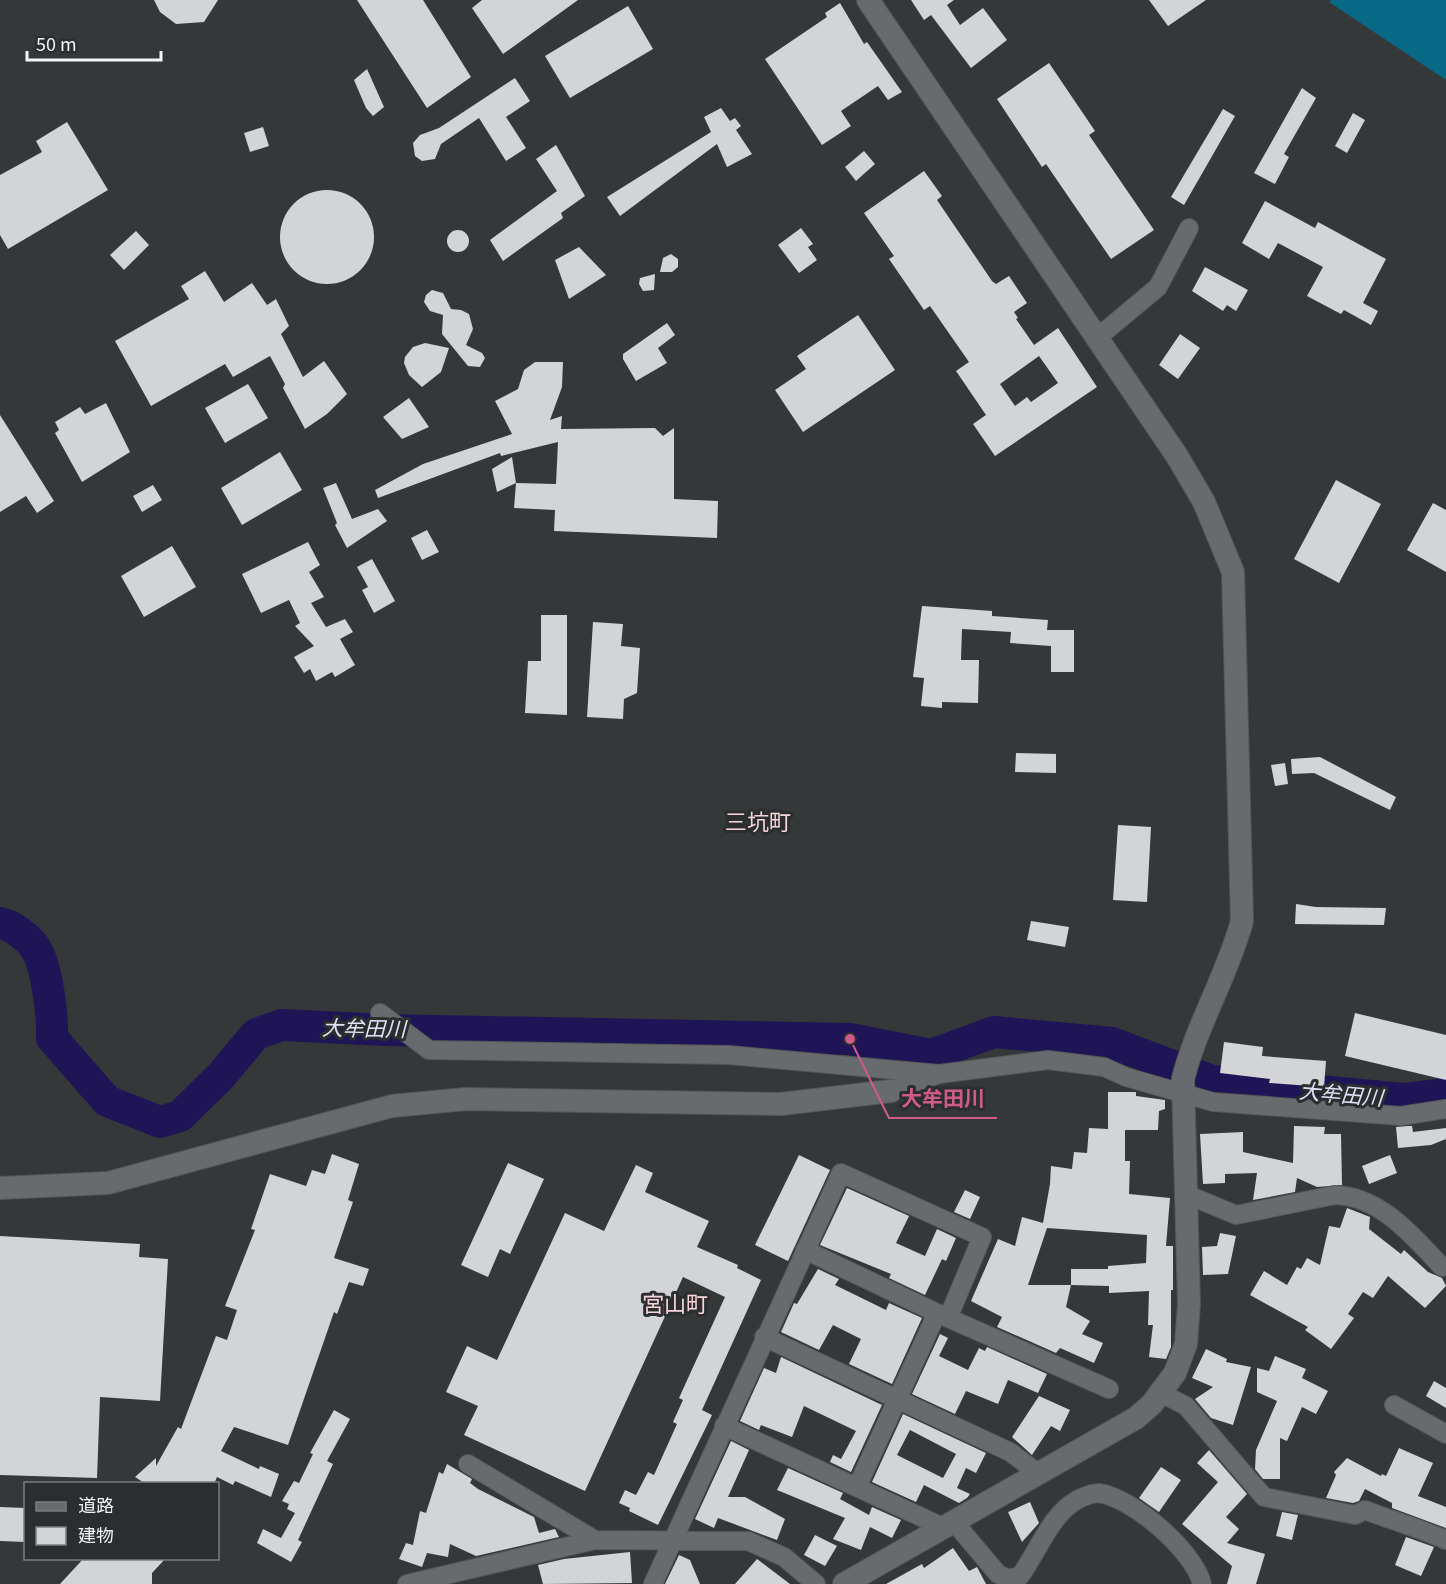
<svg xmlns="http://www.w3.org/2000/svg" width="1446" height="1584" viewBox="0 0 1446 1584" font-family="Georgia,'Noto Sans JP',serif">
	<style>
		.forest { fill: #076985 }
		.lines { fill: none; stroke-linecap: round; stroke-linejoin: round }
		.river { stroke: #1f1456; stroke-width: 32 }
		.building { fill: #d2d4d7; fill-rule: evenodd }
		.minor-casing { stroke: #545657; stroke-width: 20 }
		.tertiary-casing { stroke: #545657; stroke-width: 24 }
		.minor { stroke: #686b6d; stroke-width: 18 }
		.tertiary { stroke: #686b6d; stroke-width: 22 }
		.labels { text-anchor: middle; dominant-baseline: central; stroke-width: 6; stroke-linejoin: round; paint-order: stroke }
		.water-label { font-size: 21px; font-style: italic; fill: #e0e2f7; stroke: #2b2e2f }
		.quarter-label { font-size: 22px; fill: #f7d4d9; stroke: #2b2e2f }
		.leader { fill: none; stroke: #d05a89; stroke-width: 2 }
		.callout-dot { fill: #d05a89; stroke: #2b2e2f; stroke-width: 2 }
		.callout-label { font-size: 21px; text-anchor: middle; font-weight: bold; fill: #d05a89; stroke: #2b2e2f; stroke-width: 6; stroke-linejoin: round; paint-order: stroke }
	</style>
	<rect width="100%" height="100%" fill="#353839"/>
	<path class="forest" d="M1331 0H1446V80L1329 2Z"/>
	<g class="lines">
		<path class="river" d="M0 923C12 925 31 939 37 951 47 968 53 1018 52 1038L107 1101 160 1122 180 1116 220 1077 256 1034 282 1025 387 1030 850 1039 931 1055 994 1032 1112 1043 1212 1081 1404 1099 1446 1094"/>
	</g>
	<path class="building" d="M154 0H218L204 22 176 24 160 12Z
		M357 0H423L471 77 427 108Z
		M482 0H578L503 54 472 8Z
		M911 0H954L947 5 960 25 983 8 1007 40 971 68 931 15 924 20Z
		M1149 0H1206L1168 26Z
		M840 3 864 44 867 42 902 92 888 100 878 86 841 111 851 126 822 145 765 59 827 17 825 13Z
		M628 6 653 49 570 98 545 56Z
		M1049 63 1095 131 1089 135 1154 230 1111 259 1046 164 1042 167 997 99Z
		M367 69 384 107 373 116 366 108 354 80Z
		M515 78 530 101 506 117 526 148 506 161 479 118 441 144 435 159 422 161 415 156 413 143 420 135 439 128Z
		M1302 88 1316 98 1284 154 1289 157 1275 184 1254 173Z
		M721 108 730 121 735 118 741 126 736 130 752 154 727 167 717 144 620 216 607 197 711 132 704 117Z
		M1223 109 1235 116 1184 205 1171 197Z
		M1353 113 1365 120 1347 153 1335 146Z
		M67 122 108 190 8 249 0 235V175L42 152 36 141Z
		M263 127 269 146 250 152 244 133Z
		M556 145 585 196 561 213 563 218 503 261 490 240 557 191 536 159Z
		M864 151 875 164 856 181 845 167Z
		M924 171 942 196 937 200 992 281 996 284 1009 276 1027 303 1014 312 1018 318 1016 319 1034 345 1058 328 1097 387 995 456 973 424 986 415 956 371 969 362 930 306 924 310 889 259 894 256 864 213ZM1039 356 1058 383 1031 402 1027 397 1015 406 1000 384Z
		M280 237a47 47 0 1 1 94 0a47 47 0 1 1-94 0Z
		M1265 201 1315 228 1318 222 1386 259 1363 303 1378 311 1371 325 1344 310 1341 314 1307 296 1323 267 1278 243 1269 259 1242 243Z
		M801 228 813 244 808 247 817 260 799 273 778 245Z
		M447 241a11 11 0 1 1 22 0a11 11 0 1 1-22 0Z
		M136 231 149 245 124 270 110 255Z
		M579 247 606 275 569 299 555 260Z
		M671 254 678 259V267L672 272H660L663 258Z
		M1205 267 1248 290 1236 311 1227 305 1223 311 1192 291Z
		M205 271 224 302 252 283 267 305 276 299 289 326 281 334 303 377 324 361 347 394 327 414 305 429 283 388 285 384 270 356 233 377 225 364 151 406 115 341 189 299 181 286Z
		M655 274 654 290 643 291 639 284 640 278Z
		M432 290 443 293 451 309 461 310 469 314 473 329 466 345 482 353 485 358 480 367 468 366 442 334 443 315 430 311 424 302 426 295Z
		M858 315 895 370 803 432 775 390 806 369 797 356Z
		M667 323 675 335 658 348 667 363 636 381 623 359V354Z
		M1180 334 1200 348 1178 379 1159 365Z
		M425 343 449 348 441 372 422 387 409 375 404 363 405 357 413 347Z
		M535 362H563L562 387 550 420 562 416 561 429 655 428 663 436 674 428V499L718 501 717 538 554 531 555 510 514 508 516 483 497 492 492 469 512 457 516 483 556 484 558 442 501 456 500 453 378 498 375 490 423 464 512 434 495 401 518 389 524 370Z
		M248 384 268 418 225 443 205 408Z
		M409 398 429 427 402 439 383 417Z
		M106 403 130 452 82 482 55 433 59 430 55 422 80 407 85 414Z
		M0 415 54 501 37 513 26 496 0 512Z
		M280 452 302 490 242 525 221 488Z
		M1336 480 1381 504 1339 583 1294 559Z
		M336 483 352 519 378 509 387 521 347 548 335 525 337 523 323 488Z
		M153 485 162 500 142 512 133 496Z
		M1433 503 1446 510V572L1407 550Z
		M427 530 439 552 422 560 411 538Z
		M308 542 320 565 309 572 324 597 311 603 326 627 345 619 353 632 340 639 355 665 335 677 332 672 316 681 310 669 304 673 294 657 314 646 295 626 300 623 289 600 261 613 242 574Z
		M172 546 196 587 144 617 121 576Z
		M372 559 395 601 374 613 362 590 368 587 357 567Z
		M922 606 992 611V616L1048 620 1047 630H1074V672H1051V646L1010 643 1011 632 962 629 961 660H979L978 703 942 702V708L921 706 924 678 913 677Z
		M541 615H567V715L525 713 528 661H541Z
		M593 622 623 624 621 646 640 648 637 693 624 699 623 719 587 717Z
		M1016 753 1056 754V773L1015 772Z
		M1320 757 1396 797 1390 810 1314 773 1292 774 1291 759Z
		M1285 763 1288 784 1275 786 1271 765Z
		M1118 825 1151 827 1147 902 1113 900Z
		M1296 904 1316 907 1386 908 1384 925 1295 924Z
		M1031 921 1069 927 1065 947 1027 940Z
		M1355 1013 1446 1035V1080L1345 1056Z
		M1224 1042 1263 1047 1262 1056 1326 1061 1324 1087 1269 1083 1270 1079 1220 1073Z
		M1108 1092H1136V1096L1165 1100V1109L1159 1111 1158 1130H1125V1161H1130L1129 1194 1170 1198 1166 1246H1173V1290H1171V1347L1166 1359 1149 1357 1153 1325H1148L1149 1291 1109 1293V1286L1071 1285 1066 1307 1090 1321 1082 1334 1103 1343 1094 1363 1060 1348 1056 1353 997 1327 1002 1317 971 1301 998 1239 1015 1246 1022 1217 1043 1223 1050 1184 1051 1166 1072 1169 1074 1152 1087 1153 1089 1128 1108 1129ZM1047 1228 1147 1235 1146 1263 1108 1266V1269H1071V1285H1028Z
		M1294 1126 1325 1127 1324 1134H1341L1342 1185 1317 1187 1297 1178 1295 1192 1253 1200 1257 1173 1225 1174V1183L1203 1184 1200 1134 1243 1132V1152L1293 1163Z
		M1408 1126H1412L1413 1132 1446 1128V1139L1431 1145 1398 1148 1396 1127Z
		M332 1154 359 1164 348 1200 353 1202 334 1258 369 1269 363 1286 349 1282 337 1314 334 1312 288 1445 234 1427 221 1451 259 1469 260 1466 279 1474 271 1497 235 1481 233 1485 217 1477 214 1484H146L135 1477 156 1458V1466L178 1427 181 1429 216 1336 227 1340 237 1310 225 1306 255 1230 251 1229 270 1174 306 1186 312 1170 325 1174Z
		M799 1155 830 1170 788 1261 755 1245Z
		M1390 1155 1397 1173 1369 1184 1362 1166Z
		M508 1163 544 1179 510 1254 500 1249 488 1277 461 1265Z
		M636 1165 653 1173 645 1192 709 1221 697 1247 738 1265 737 1268 761 1280 702 1410 712 1415 658 1525 629 1511 630 1508 619 1503 625 1490 636 1495 648 1472 654 1475 677 1424 673 1422 683 1400 679 1398 725 1297 683 1277 585 1491 464 1435 478 1406 446 1392 467 1346 497 1360 565 1213 604 1231Z
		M847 1188 909 1216 896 1243 925 1256 937 1229 956 1238 946 1261 942 1259 925 1295 889 1278 891 1274 820 1245Z
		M965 1190 980 1197 970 1219 954 1212Z
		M1347 1208 1370 1217 1369 1229 1401 1254 1404 1250 1428 1272 1442 1278 1446 1286 1425 1308 1388 1276 1373 1298 1363 1292 1348 1314 1354 1318 1331 1349 1305 1330 1308 1327 1250 1295 1264 1271 1287 1285 1297 1267 1301 1269 1307 1258 1320 1265 1329 1226 1340 1228Z
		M1220 1233 1236 1236 1228 1274 1203 1275 1202 1247 1217 1246Z
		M0 1236 140 1244 139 1257 168 1259 160 1401 100 1397 97 1478 0 1475Z
		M818 1269 839 1279 835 1285 886 1310 889 1303 922 1318 892 1384 849 1364 861 1339 833 1325 819 1350 781 1332 794 1303 797 1304Z
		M940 1334 948 1338 939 1356 968 1370 979 1348 985 1351 987 1347 1047 1374 1038 1393 1008 1380 998 1404 966 1391 955 1414 912 1394Z
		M1206 1349 1227 1359 1226 1362 1251 1367 1233 1425 1211 1418 1195 1399 1213 1387 1192 1378Z
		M1275 1356 1306 1369 1302 1378 1328 1391 1316 1414 1302 1407 1287 1441 1280 1438V1479H1263L1255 1469 1256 1450 1277 1401 1257 1392V1368L1269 1371Z
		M781 1357 882 1405 851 1472 830 1462 833 1455 841 1459 856 1431 804 1406 792 1437 761 1425 759 1430 740 1421 764 1368 776 1373Z
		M1434 1381 1446 1388V1408L1426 1396Z
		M1039 1396 1070 1410 1060 1431 1051 1426 1032 1455 1012 1437Z
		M334 1410 350 1419 327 1461 333 1464 298 1540 302 1542 291 1562 257 1543 263 1529 281 1538 295 1513 287 1509 289 1504 282 1501 294 1481 299 1483 313 1454 310 1453Z
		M903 1414 986 1453 976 1473 966 1468 957 1488 970 1494 967 1498 959 1503 924 1485 916 1502 872 1482ZM910 1430 956 1454 943 1478 897 1455Z
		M731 1441 749 1450 728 1497H745L785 1519 777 1540 718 1518 714 1528 695 1519Z
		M1399 1448 1433 1463 1418 1496 1446 1507V1528L1392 1508V1503L1365 1489 1359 1501 1353 1503 1326 1498 1336 1475 1334 1472 1347 1458 1381 1476 1382 1474 1386 1476Z
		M1209 1450 1247 1494 1226 1517 1239 1529 1227 1543 1265 1554 1256 1584H1227L1232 1566 1182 1524 1218 1482 1197 1463Z
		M447 1464 472 1479 470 1483 478 1489 534 1517 539 1533 555 1529 559 1537 476 1556 450 1544 448 1557 427 1553 422 1567 399 1559 406 1543 413 1545 420 1511 426 1513 439 1472 443 1474Z
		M1161 1467 1181 1480 1159 1512 1139 1498Z
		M788 1468 843 1493 840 1499 869 1515 872 1507 901 1520 892 1538 870 1527 861 1550 833 1539 845 1518 777 1490Z
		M1030 1502 1039 1523 1022 1542 1008 1512Z
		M0 1507 26 1508V1542L0 1541Z
		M1282 1512 1298 1515 1292 1540 1276 1536Z
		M815 1535 837 1546 825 1566 804 1555Z
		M1406 1537 1434 1547 1421 1576 1395 1565Z
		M953 1548 969 1571 977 1567 986 1584H886L922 1564 924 1568Z
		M630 1552 632 1583 543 1584 538 1565 564 1559Z
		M679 1555 690 1560 700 1584H665Z
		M84 1558H166L152 1573V1584H60Z
		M757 1559 790 1584H735Z"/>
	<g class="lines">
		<g class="minor-casing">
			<path id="minor" d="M1097 338 1158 287 1189 228
				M380 1013 429 1050 729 1055 939 1074
				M891 1091 939 1074 1048 1060 1104 1067 1126 1077 1213 1102 1401 1116 1446 1109
				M1186 1194 1236 1215 1335 1195C1380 1196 1413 1236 1442 1267
				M805 1250 937 1313 1109 1389
				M764 1337 1010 1452 1039 1474
				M1161 1393 1186 1406 1264 1497 1355 1515 1365 1510C1393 1521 1419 1528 1446 1540
				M1394 1405 1446 1434
				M724 1426 945 1528
				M468 1464 595 1540
				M857 1487 937 1313
				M954 1522 998 1574 1008 1579 1020 1576C1038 1552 1050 1515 1077 1500 1082 1497 1093 1493 1099 1493 1133 1498 1194 1551 1202 1584
				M407 1584 595 1540 748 1541 784 1557 816 1584
				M653 1584 841 1173 982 1237 948 1318"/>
		</g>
		<g class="tertiary-casing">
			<path id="tertiary" d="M0 1188 108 1183 392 1106 466 1099 781 1104 891 1091
				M844 1584 1136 1418 1152 1404 1175 1373 1186 1344 1189 1304 1183 1079C1197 1024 1227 976 1242 921L1233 572 1204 502 1177 456 868 0"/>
		</g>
		<use href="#minor" class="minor"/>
		<use href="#tertiary" class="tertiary"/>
	</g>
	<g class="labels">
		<g class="water-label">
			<text transform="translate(364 1027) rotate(1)">大牟田川</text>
			<text transform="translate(1341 1093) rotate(5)">大牟田川</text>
		</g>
		<g class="quarter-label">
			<text x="758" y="820">三坑町</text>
			<text x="675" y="1302">宮山町</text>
		</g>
	</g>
	<path class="leader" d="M850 1039L889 1118H997"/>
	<circle class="callout-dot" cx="850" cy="1039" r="6"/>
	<g class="callout-label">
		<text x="943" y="1106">大牟田川</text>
	</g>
	<rect x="24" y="1482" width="195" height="78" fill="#2b2e2f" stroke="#7b7d7e" stroke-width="1.5"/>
	<rect x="36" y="1502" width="30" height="9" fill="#686b6d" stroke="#7b7d7e" stroke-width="1.5"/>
	<text x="78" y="1512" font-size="18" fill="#f2f4f5">道路</text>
	<rect x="36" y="1527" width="30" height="18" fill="#d2d4d7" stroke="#7b7d7e" stroke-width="1.5"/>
	<text x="78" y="1542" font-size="18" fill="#f2f4f5">建物</text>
	<path d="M27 51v9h134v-9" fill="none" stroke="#f2f4f5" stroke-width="3"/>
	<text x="36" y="51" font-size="18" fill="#f2f4f5" stroke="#2b2e2f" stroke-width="4.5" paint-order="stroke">50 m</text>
</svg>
